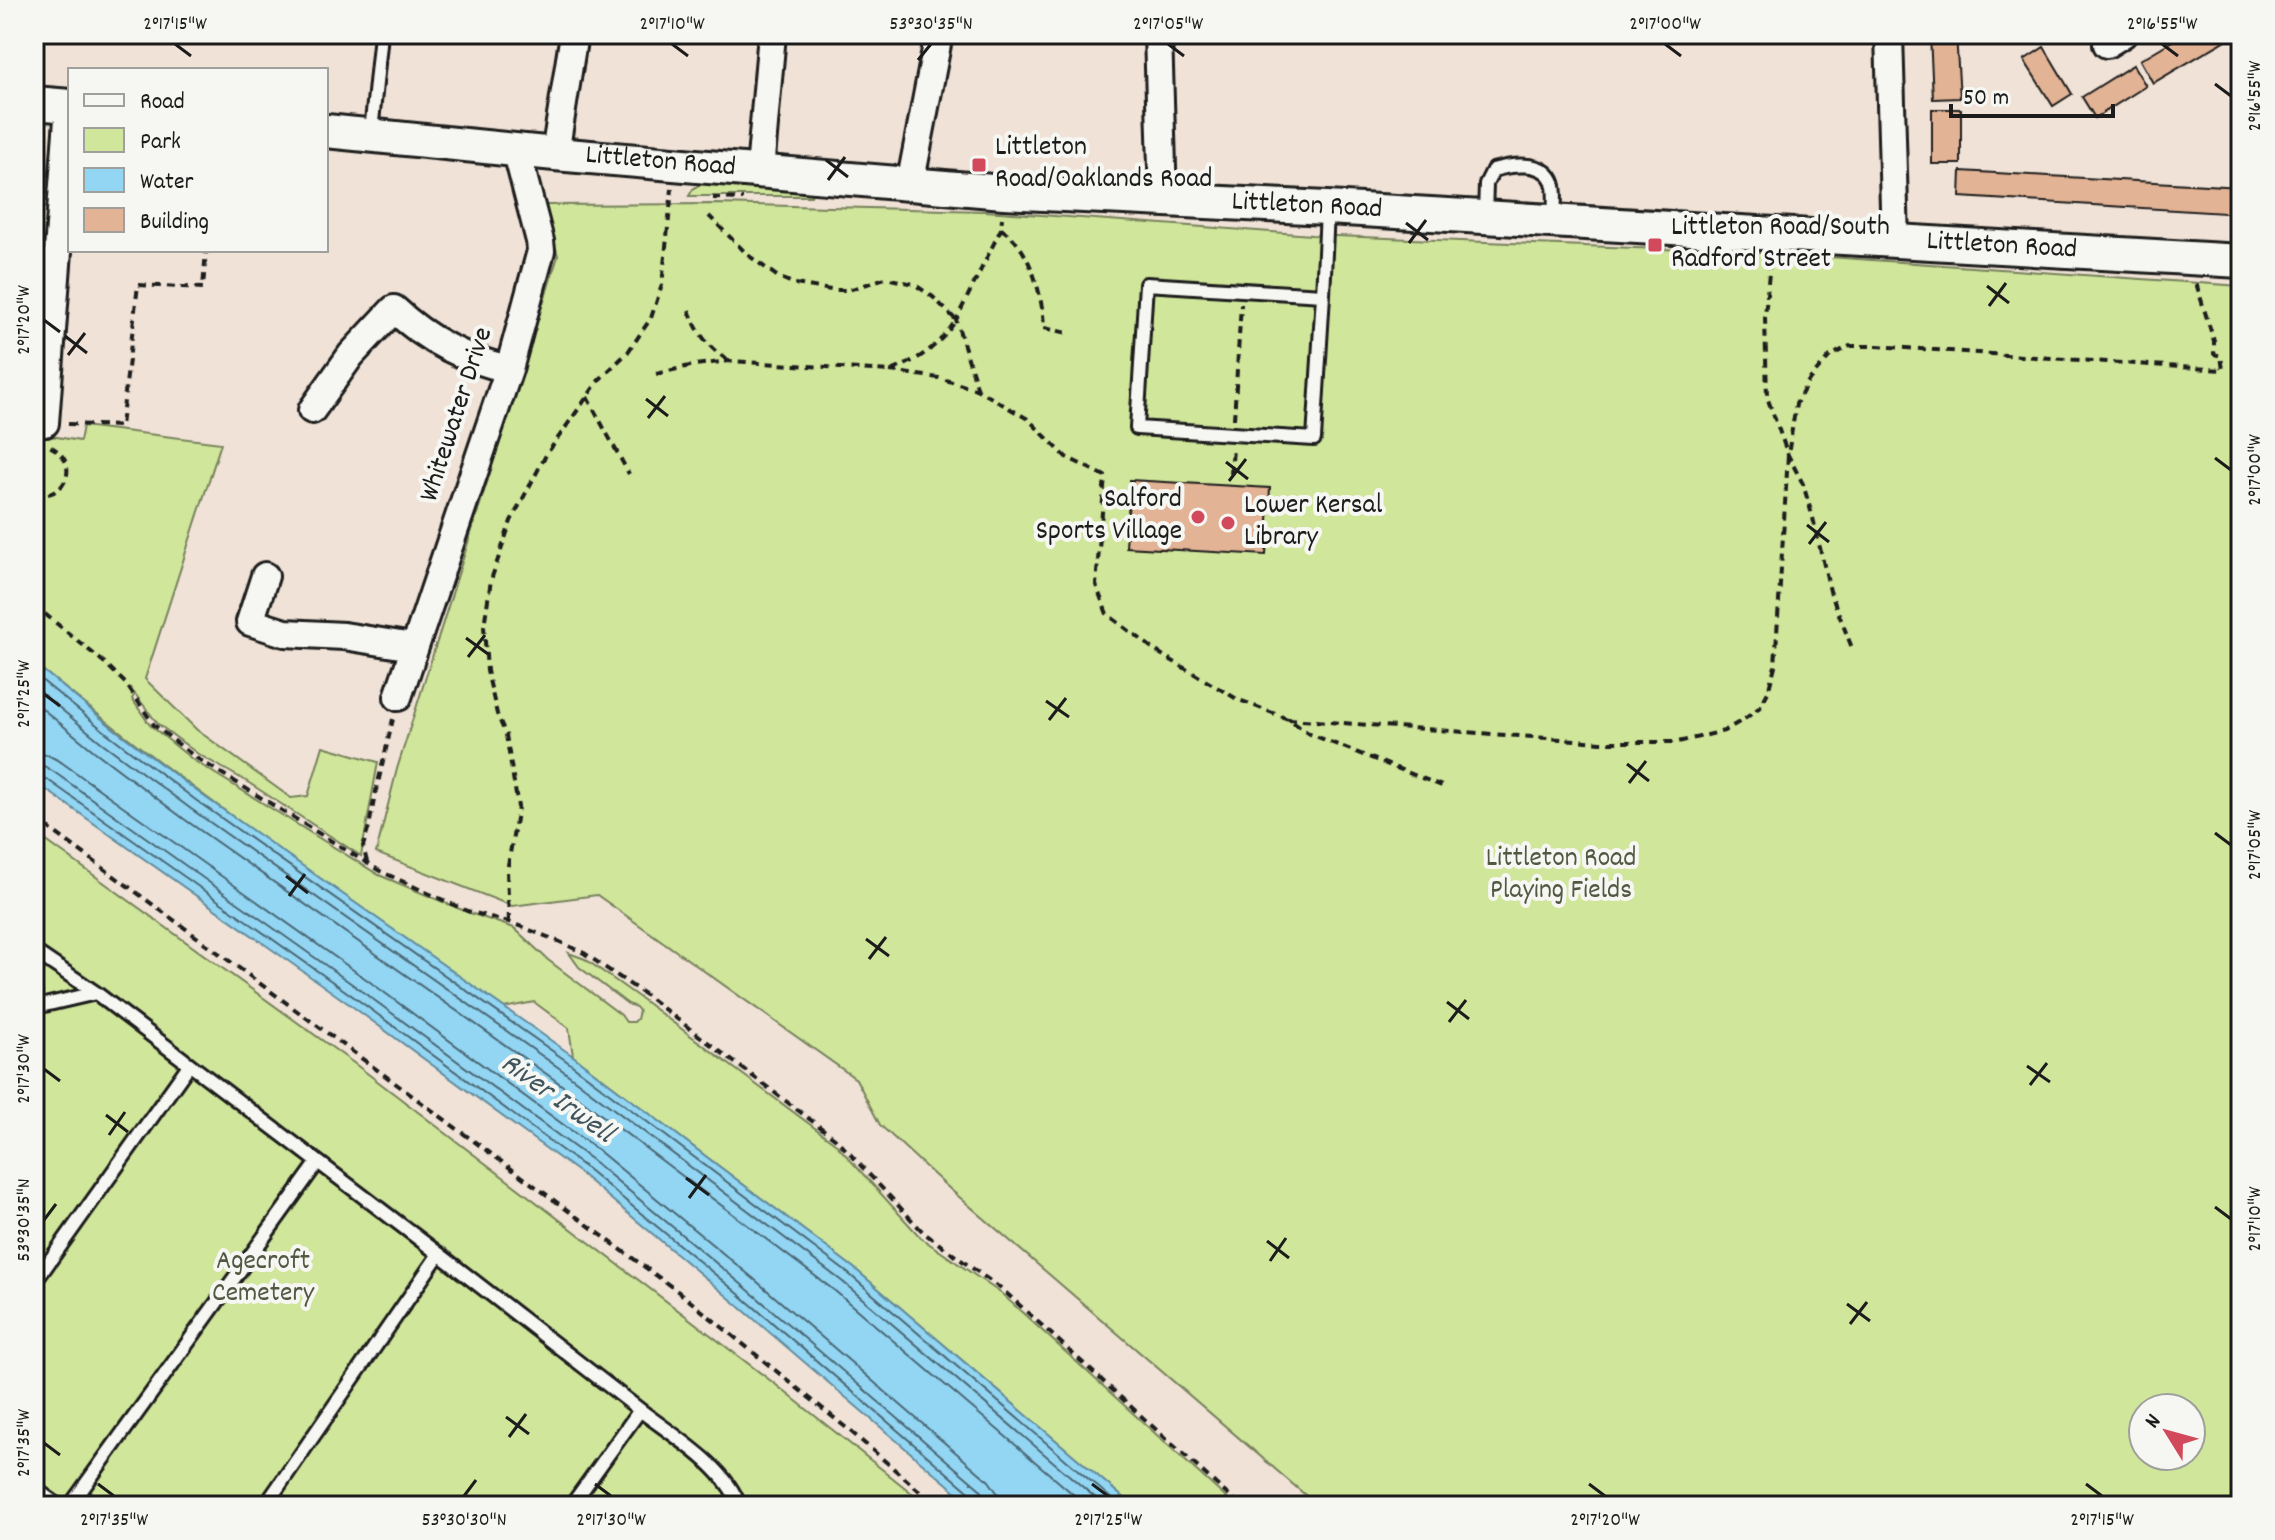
<svg xmlns="http://www.w3.org/2000/svg" width="2275" height="1540" viewBox="0 0 2275 1540" font-family="Dekko,sans-serif">
	<style>
		.green { fill: #d0e69b; stroke: #76815c; stroke-width: 2; fill-rule: evenodd }
		.water { fill: #92d6f4; stroke: #638c9e; stroke-width: 2 }
		.lines { fill: none; stroke-linecap: round; stroke-linejoin: round }
		.shore { stroke: #4b6672; stroke-width: 2 }
		.building { fill: #e3b395; stroke: #1c1c1c; stroke-width: 2 }
		.service-casing { stroke: #1c1c1c; stroke-width: 18 }
		.minor-casing { stroke: #1c1c1c; stroke-width: 32 }
		.tertiary-casing { stroke: #1c1c1c; stroke-width: 38 }
		.path { stroke: #1c1c1c; stroke-width: 4; stroke-dasharray: 8 6; stroke-linecap: butt }
		.service { stroke: #f6f6f2; stroke-width: 12 }
		.minor { stroke: #f6f6f2; stroke-width: 26 }
		.tertiary { stroke: #f6f6f2; stroke-width: 32 }
		.ticks { fill: none; stroke: #1c1c1c; stroke-width: 3 }
		.poi-dot { fill: #d1495b; stroke: #f6f6f2; stroke-width: 3 }
		.labels { text-anchor: middle; dominant-baseline: central; stroke-width: 8; stroke-linejoin: round; paint-order: stroke }
		.poi-label { font-size: 28px; fill: #1c1c1c; stroke: #f6f6f2; text-anchor: start }
		.street-label { font-size: 28px; fill: #1c1c1c; stroke: #f6f6f2 }
		.park-label { font-size: 28px; fill: #525942; stroke: #f6f6f2 }
		.water-label { font-size: 30px; font-style: italic; fill: #3f545d; stroke: #f6f6f2 }
		.neatline { fill: none; stroke: #1c1c1c; stroke-width: 3 }
		.ticks-label { font-size: 20px; text-anchor: middle; fill: #1c1c1c }
	</style>
	<rect width="100%" height="100%" fill="#f0e2d6"/>
	<filter id="ink" filterUnits="userSpaceOnUse"><feTurbulence type="fractalNoise" baseFrequency=".0125" numOctaves="2"/><feDisplacementMap in="SourceGraphic" scale="16" xChannelSelector="R" yChannelSelector="G"/><feConvolveMatrix kernelMatrix="1 2 1 2 8 2 1 2 1" color-interpolation-filters="sRGB"/></filter>
	<g filter="url(#ink)">
		<path class="green" d="M705 181 813 189 811 196H689L693 189Z
			M717 204 985 211 1312 235 1786 254 2241 286V1506H1318L943 1183 880 1125 856 1079 597 895 512 906 376 853 397 769 558 256 545 205ZM2143 1408H2191V1456H2143Z
			M83 426 221 443 145 679 197 730 291 798 308 796 323 746 378 762 361 856 246 781 198 754 158 724 135 694 132 699 150 725 193 760 379 875 467 912 514 928 548 960 621 1015 626 1022H634L637 1019 639 1011 636 1007 628 1004 579 967 569 953 585 959 640 998 835 1143 921 1238 1002 1294 1235 1506H1133L854 1268 573 1056 569 1028 534 1002 504 1008C344 898 184 786 34 663V433L80 441Z
			M34 832 355 1064 775 1384 928 1506H34Z"/>
		<path class="water" d="M34 663 113 728 202 795 573 1056 854 1268 1133 1506H973L734 1302 581 1174 349 1004 34 781Z"/>
		<g class="lines">
			<path class="shore" d="M34 674 108 734 197 801 568 1062 849 1274 1120 1506
				M34 687 101 742 191 809 562 1070 843 1282 1105 1506
				M34 702 94 751 184 819 555 1080 835 1291 1087 1506
				M34 753 48 755 61 762 366 979 599 1151 754 1279 989 1481 998 1494 999 1506
				M34 765 44 766 54 772 359 989 592 1160 746 1288 980 1489 985 1496 987 1506
				M34 775 48 780 354 997 586 1168 740 1295 974 1496 977 1506"/>
		</g>
		<path class="building" d="M1930 34H1956L1960 98 1933 99Z
			M2184 34H2223L2226 40 2153 83 2140 60Z
			M2044 47 2072 94 2053 106 2024 60Z
			M2133 65 2146 86 2095 118 2082 97Z
			M1932 109H1961V164H1932Z
			M1961 171 2241 187V214L1960 197Z
			M1130 480 1270 488 1266 555 1126 547Z"/>
		<g class="lines">
			<g class="service-casing">
				<path id="service" d="M371 132 381 34
					M1485 214 1486 184 1493 170C1510 165 1542 160 1552 180 1557 190 1554 207 1554 218
					M1146 284 1323 295 1314 439 1137 428Z
					M1323 295 1327 211
					M34 951 96 993 439 1254 640 1410 571 1506
					M34 986 36 1007 34 1010
					M36 1007 96 993
					M34 1283 189 1065
					M640 1410C672 1435 727 1467 739 1506
					M34 1488 59 1506
					M70 1506 318 1162
					M265 1506 439 1254"/>
			</g>
			<g class="minor-casing">
				<path id="minor" d="M1158 34 1163 200
					M1889 34 1895 242
					M2107 44 2123 34
					M555 154 574 34
					M760 170 772 34
					M910 185 939 34
					M312 410 351 355 394 309C428 341 464 359 509 369
					M45 423 69 106
					M265 576 250 622 285 633 344 636 413 647
					M398 697 509 369 541 251 540 241 516 149"/>
			</g>
			<g class="tertiary-casing">
				<g id="tertiary">
					<path d="M34 103 70 106"/>
					<path id="s1" d="M326 131 555 154 1004 192 1327 208 2241 261"/>
				</g>
			</g>
			<path class="path" d="M713 198 743 199
				M1001 229C1030 245 1043 297 1044 328L1068 333
				M1770 261 1765 317 1767 397 1788 455 1803 484 1813 518 1830 591 1852 648
				M689 310C697 332 708 348 728 360
				M890 371 939 378 978 390 1028 419 1066 457 1105 476 1096 585 1107 614 1159 653 1237 699 1288 719 1310 734 1442 786
				M656 374 694 365 730 361 890 371C918 361 939 346 956 320L933 297 914 284 885 278 849 290H831L795 284 778 277 748 255 709 216
				M978 390 956 320 1001 229 1002 218
				M587 397 629 474
				M1234 419 1241 304
				M68 424 121 426 138 285 203 288 206 250
				M1231 474 1233 448
				M34 494C68 501 81 460 49 446
				M34 605 106 664 126 684 154 725 195 757 380 871 467 911 509 922 558 941 584 953 644 994 836 1139 924 1233 1004 1291 1240 1506
				M1288 719 1601 742H1678L1724 731 1746 718 1760 707 1768 692 1775 666 1788 455 1796 404 1809 380 1830 356 1850 346H1877L2223 370 2221 356 2214 354V341L2196 283
				M34 817 680 1293 849 1430 937 1506
				M367 862 363 846 369 827 374 800 393 719
				M509 922 507 871 518 807 506 735 497 714 487 671 484 626 491 580 511 521 546 455 599 380 628 352 651 318 662 285 672 189"/>
			<use href="#service" class="service"/>
			<use href="#minor" class="minor"/>
			<use href="#tertiary" class="tertiary"/>
		</g>
	</g>
	<path class="ticks" d="M175 44 191 56M672 44 688 56M1168 44 1184 56M1665 44 1681 56M2162 44 2178 56M918 60 931 44M2215 84 2231 96M826 160 848 177M828 180 845 157M1406 223 1428 240M1409 243 1426 220M1987 286 2009 303M1989 306 2006 283M44 320 60 332M65 336 87 353M68 355 85 333M646 399 668 416M648 418 665 396M2215 458 2231 470M1226 462 1248 479M1229 481 1246 459M1807 525 1829 542M1809 544 1826 522M466 638 488 654M468 657 485 635M44 694 60 706M1046 701 1069 717M1049 720 1066 698M1627 764 1649 781M1629 783 1646 761M2215 833 2231 845M286 876 308 893M289 896 305 874M866 939 889 956M869 959 886 937M1447 1002 1469 1019M1449 1022 1466 1000M2027 1066 2050 1082M44 1069 60 1081M2030 1085 2047 1063M106 1115 128 1132M109 1135 125 1112M686 1178 709 1195M689 1198 706 1175M2215 1207 2231 1219M44 1220 56 1204M1267 1241 1289 1258M1270 1261 1286 1238M1847 1304 1870 1321M1850 1324 1867 1302M506 1417 529 1434M509 1437 526 1414M44 1443 60 1455M98 1484 114 1496M595 1484 611 1496M1092 1484 1108 1496M1589 1484 1605 1496M2086 1484 2102 1496M464 1496 476 1480"/>
	<g class="poi-dot">
		<rect x="971" y="157" width="16" height="16" rx="4"/>
		<rect x="1647" y="237" width="16" height="16" rx="4"/>
		<circle cx="1198" cy="517" r="8"/>
		<circle cx="1228" cy="523" r="8"/>
	</g>
	<g class="labels">
		<g class="poi-label">
			<text x="995" y="149">Littleton<tspan x="995" dy="32">Road/Oaklands Road</tspan></text>
			<text x="1671" y="229">Littleton Road/South<tspan x="1671" dy="32">Radford Street</tspan></text>
			<text x="1182" y="501" text-anchor="end">Salford<tspan x="1182" dy="32">Sports Village</tspan></text>
			<text x="1244" y="507">Lower Kersal<tspan x="1244" dy="32">Library</tspan></text>
		</g>
		<g class="street-label">
			<text stroke="none"><textPath href="#s1" startOffset="336">Littleton Road</textPath></text>
			<text stroke="none"><textPath href="#s1" startOffset="984">Littleton Road</textPath></text>
			<text stroke="none"><textPath href="#s1" startOffset="1680">Littleton Road</textPath></text>
			<text transform="translate(458 415) rotate(-72)">Whitewater Drive</text>
		</g>
		<g class="park-label">
			<text x="1561" y="860">Littleton Road<tspan x="1561" dy="32">Playing Fields</tspan></text>
			<text x="263" y="1263">Agecroft<tspan x="263" dy="32">Cemetery</tspan></text>
		</g>
		<g class="water-label">
			<text transform="translate(556 1100) rotate(36)">River Irwell</text>
		</g>
	</g>
	<rect width="2275" height="1540" fill="none" stroke="#f6f6f2" stroke-width="88"/>
	<rect x="68" y="68" width="260" height="184" fill="#f6f6f2" stroke="#9f9f9c" stroke-width="2"/>
	<rect x="84" y="94" width="40" height="12" fill="#f6f6f2" stroke="#9f9f9c" stroke-width="2"/>
	<text x="140" y="108" font-size="24" fill="#1c1c1c">Road</text>
	<rect x="84" y="128" width="40" height="24" fill="#d0e69b" stroke="#9f9f9c" stroke-width="2"/>
	<text x="140" y="148" font-size="24" fill="#1c1c1c">Park</text>
	<rect x="84" y="168" width="40" height="24" fill="#92d6f4" stroke="#9f9f9c" stroke-width="2"/>
	<text x="140" y="188" font-size="24" fill="#1c1c1c">Water</text>
	<rect x="84" y="208" width="40" height="24" fill="#e3b395" stroke="#9f9f9c" stroke-width="2"/>
	<text x="140" y="228" font-size="24" fill="#1c1c1c">Building</text>
	<g transform="translate(2167 1432) rotate(307)"><circle r="38" fill="#f6f6f2" stroke="#9f9f9c" stroke-width="2"/>
	<path d="M0-6L14 30L0 20L-14 30Z" fill="#d1495b"/>
	<text y="-12" font-size="22" font-weight="bold" text-anchor="middle" fill="#1c1c1c">N</text>
	</g>
	<path d="M1951 104v12h162v-12" fill="none" stroke="#1c1c1c" stroke-width="4"/>
	<text x="1963" y="104" font-size="24" fill="#1c1c1c" stroke="#f6f6f2" stroke-width="6" paint-order="stroke">50 m</text>
	<rect x="44" y="44" width="2187" height="1452" class="neatline"/>
	<g class="ticks-label">
		<text x="175" y="29">2°17'15"W</text>
		<text x="672" y="29">2°17'10"W</text>
		<text x="931" y="29">53°30'35"N</text>
		<text x="1168" y="29">2°17'05"W</text>
		<text x="1665" y="29">2°17'00"W</text>
		<text x="2162" y="29">2°16'55"W</text>
		<text transform="translate(2253 96) rotate(-90)" y="7">2°16'55"W</text>
		<text transform="translate(22 320) rotate(-90)" y="7">2°17'20"W</text>
		<text transform="translate(2253 470) rotate(-90)" y="7">2°17'00"W</text>
		<text transform="translate(22 694) rotate(-90)" y="7">2°17'25"W</text>
		<text transform="translate(2253 845) rotate(-90)" y="7">2°17'05"W</text>
		<text transform="translate(22 1069) rotate(-90)" y="7">2°17'30"W</text>
		<text transform="translate(2253 1219) rotate(-90)" y="7">2°17'10"W</text>
		<text transform="translate(22 1220) rotate(-90)" y="7">53°30'35"N</text>
		<text transform="translate(22 1443) rotate(-90)" y="7">2°17'35"W</text>
		<text x="114" y="1525">2°17'35"W</text>
		<text x="464" y="1525">53°30'30"N</text>
		<text x="611" y="1525">2°17'30"W</text>
		<text x="1108" y="1525">2°17'25"W</text>
		<text x="1605" y="1525">2°17'20"W</text>
		<text x="2102" y="1525">2°17'15"W</text>
	</g>
</svg>
